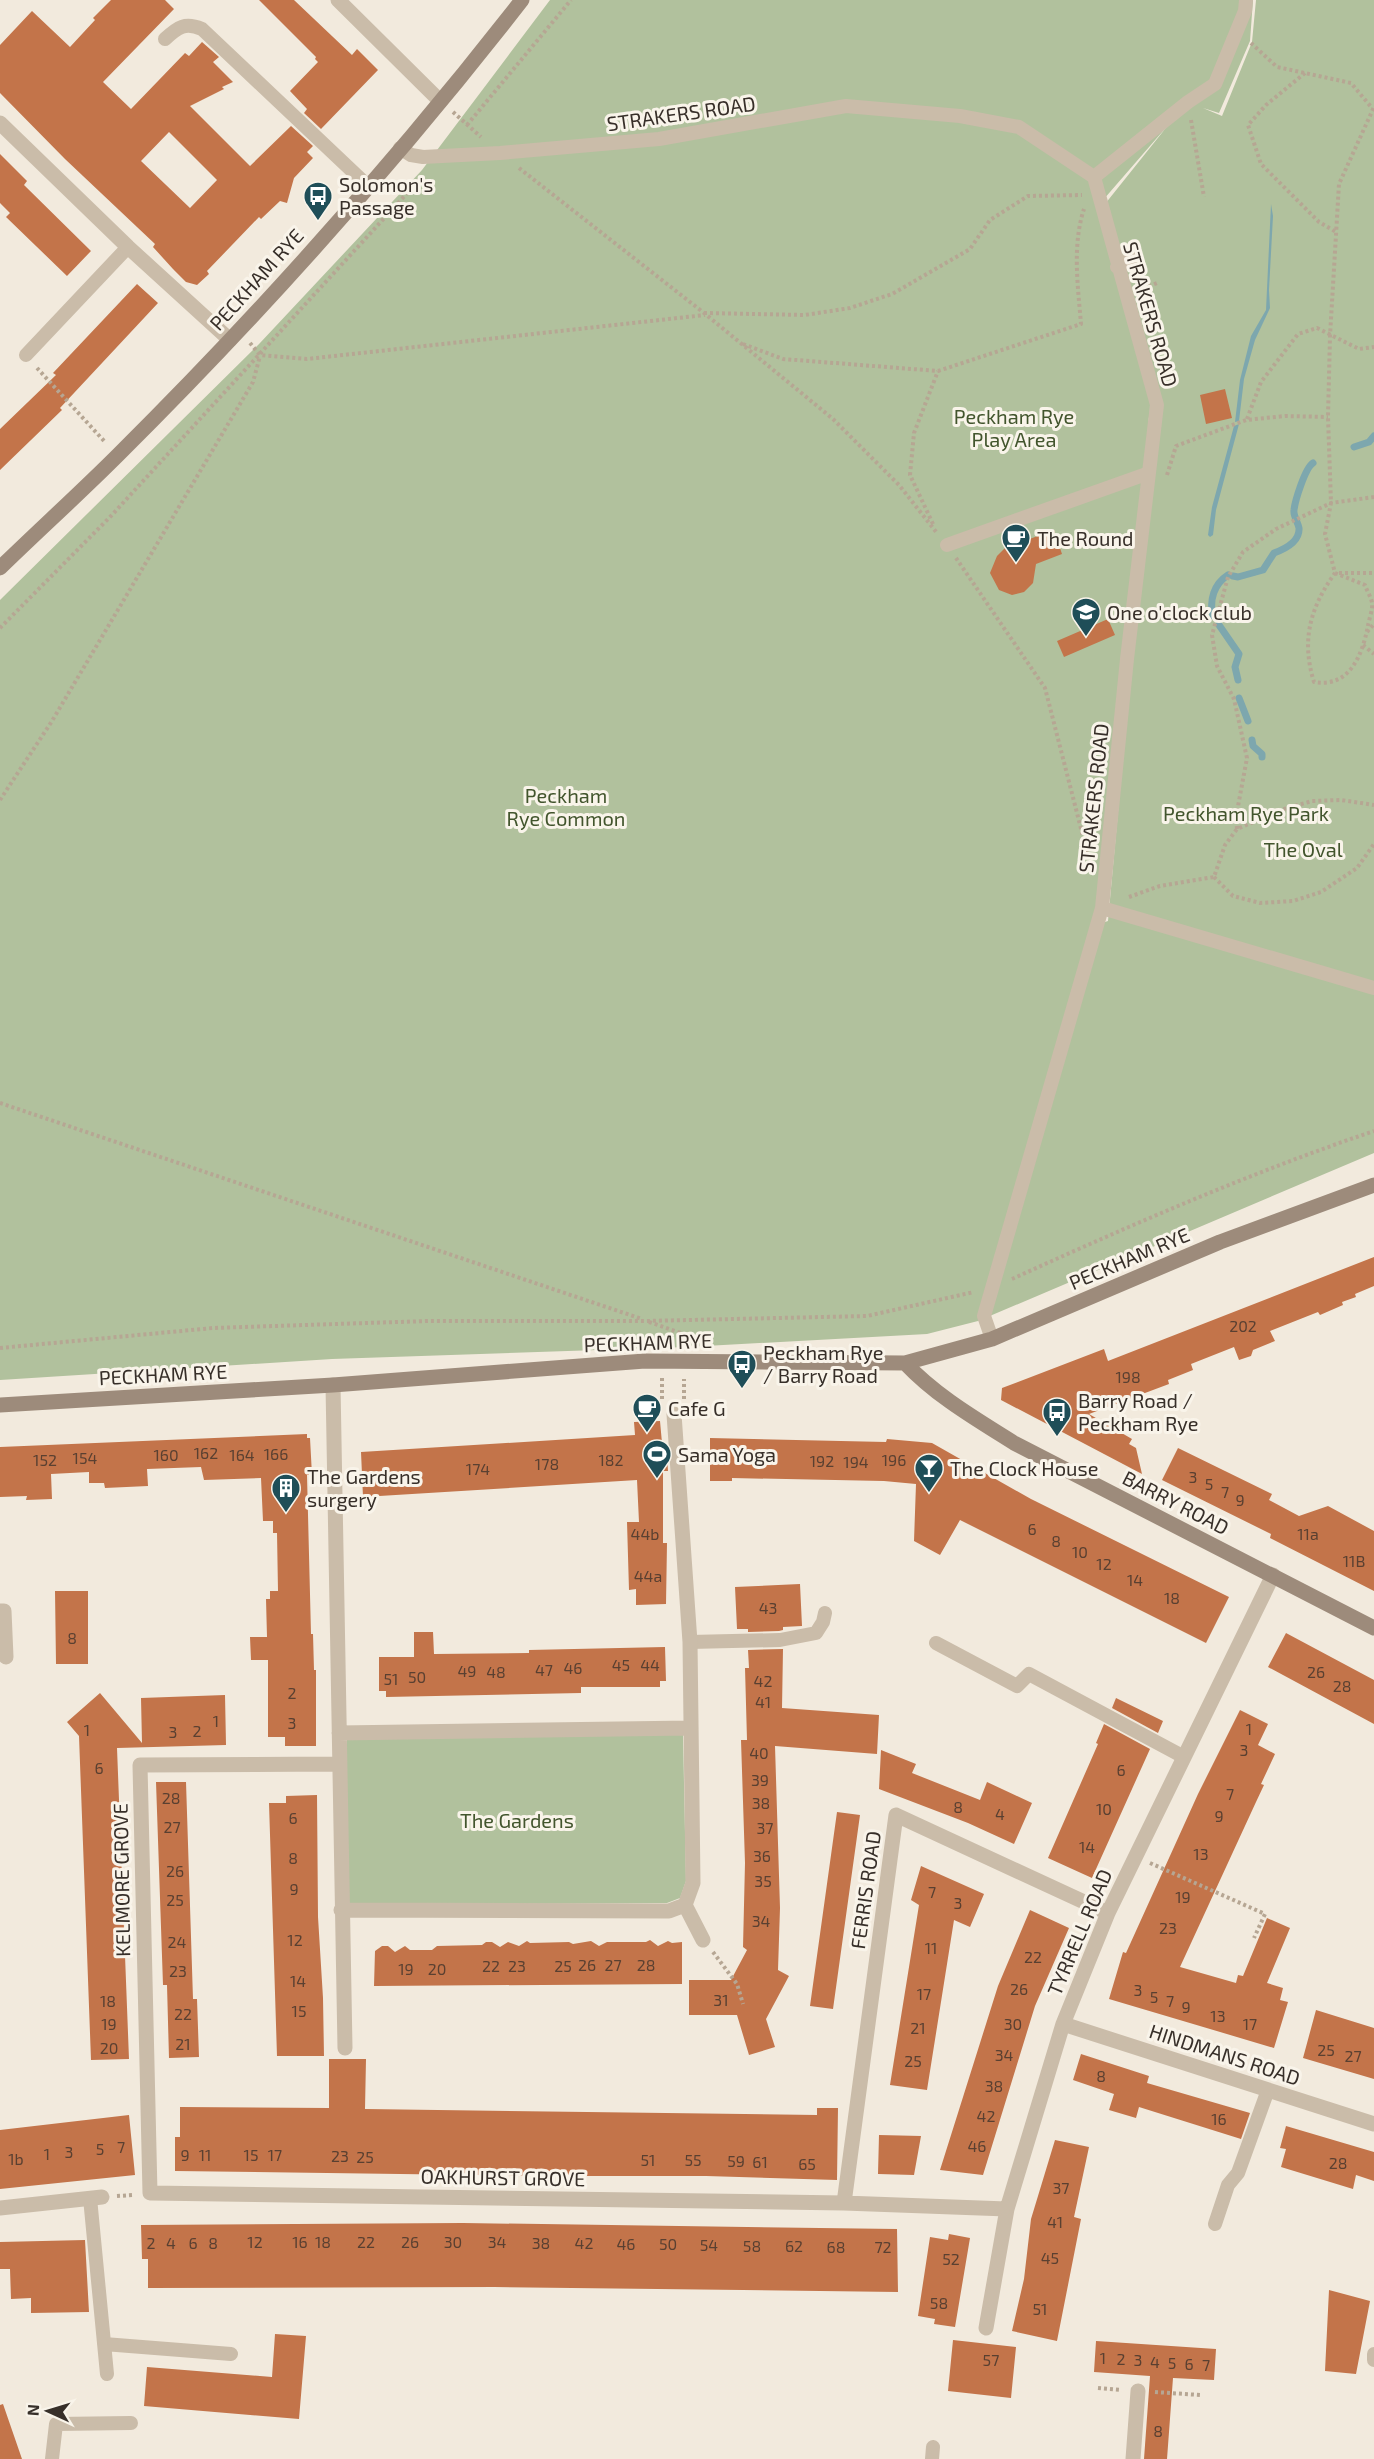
<svg xmlns="http://www.w3.org/2000/svg" width="1374" height="2459" viewBox="0 0 1374 2459" font-family="'Exo 2',sans-serif">
	<style>
		.green { fill: #b1c19d; fill-rule: evenodd }
		.water { fill: #7da7ae }
		.lines { fill: none; stroke-linecap: round; stroke-linejoin: round }
		.stream { stroke: #7da7ae; stroke-width: 7 }
		.building { fill: #c3744a; fill-rule: evenodd }
		.path { stroke: #b6a693; stroke-width: 4; stroke-dasharray: 3 3; stroke-linecap: butt }
		.lane { stroke: #cabca9; stroke-width: 14 }
		.street { stroke: #cabca9; stroke-width: 15 }
		.secondary { stroke: #9d8b7b; stroke-width: 15 }
		.labels { text-anchor: middle; dominant-baseline: central; stroke-width: 6; stroke-linejoin: round; paint-order: stroke }
		.number-label { font-size: 16px; fill: #5a4031 }
		.street-label { font-size: 20px; fill: #372f29; stroke: #f9f4ea }
		.poi-label { font-size: 20px; fill: #372f29; stroke: #f9f4ea; text-anchor: start }
		.park-label { font-size: 20px; fill: #42552d; stroke: #f9f4ea }
	</style>
	<rect width="100%" height="100%" fill="#f2eadd"/>
	<path class="green" d="M550 0H1253L1250 41 1219 113 1203 108 1222 116 1252 42 1256 0H1374V1153L978 1321 927 1334 687 1347 332 1359 0 1380V600L260 343 422 170ZM1169 124 1101 209 1097 207ZM1150 405 1132 660 1108 921 1105 922Z
		M683 1734 686 1881 680 1898 667 1903 347 1905V1738Z"/>
	<path class="water" d="M1271 204 1273 216 1269 290 1270 308 1255 340 1244 379 1239 421 1235 422 1240 380 1251 336 1266 310Z
		M1239 424 1216 510 1213 535 1210 537 1208 535 1212 507 1234 426Z"/>
	<g class="lines">
		<path class="stream" d="M1354 447 1369 442 1374 436
			M1233 576 1238 577 1263 570 1274 553C1285 549 1300 542 1299 528 1298 522 1293 516 1294 510 1295 501 1305 468 1313 463
			M1213 616C1209 600 1214 584 1228 575
			M1219 625 1239 654 1235 667 1238 680
			M1239 698 1248 721
			M1252 740 1253 746 1262 754V757"/>
	</g>
	<path class="building" d="M111 0H165L174 9 103 82 131 109 185 53 189 56 202 42 219 57 213 62 233 82 222 87 224 89 190 106 250 166 291 126 313 146 307 152 313 158 294 178 287 203 280 201 261 219 259 217 207 271 209 274 197 285 186 282 173 269 153 247 155 244 65 159 0 93V45L32 11 70 47 95 20 93 18ZM169 132 217 180 190 208 141 161Z
		M259 0H294L352 55 357 49 378 70 321 129 304 113 307 109 290 91 318 62 315 59 316 57Z
		M0 154 27 181 24 185 91 251 67 276 6 217 10 213 0 203Z
		M137 284 158 303 60 408 62 410 0 470V429L56 375 53 373Z
		M1225 389 1232 418 1206 424 1200 395Z
		M1054 530 1062 554 1036 564 1033 583 1024 592 1012 595 999 590 990 573 997 556 1005 548Z
		M1108 619 1115 635 1064 657 1057 641Z
		M1374 1257V1286L1355 1294 1356 1297 1342 1302 1343 1305 1320 1315 1318 1312 1270 1331 1275 1341 1253 1350 1251 1356 1239 1360 1234 1347 1191 1364 1193 1370 1168 1380 1169 1384 1089 1414 1132 1439 1129 1444 1136 1448 1142 1474 1001 1400 1002 1388 1104 1349 1108 1361Z
		M660 1421 662 1443H666L668 1471H663V1543H667L666 1604 636 1605V1589L629 1590 627 1522H639L637 1480 363 1497 361 1452 635 1435 634 1422Z
		M307 1434V1438H310L312 1475H307L311 1634H313L314 1670H316V1746H285V1737H268V1660H251L250 1637H267L266 1599H270V1591H278L277 1533H273V1521H263L261 1478 204 1480 201 1467 147 1469 148 1486 105 1488 104 1483H89V1472L51 1474 52 1499 26 1500 27 1496 0 1497V1447Z
		M710 1438 886 1442 887 1439 932 1443 1031 1499 1229 1597 1206 1643 960 1520 940 1555 914 1541 916 1484 884 1481 732 1478V1481H710Z
		M1178 1448 1272 1494 1269 1500 1299 1516 1328 1506 1374 1531V1591L1270 1538 1271 1534 1162 1480Z
		M800 1584 802 1626 783 1627V1630L779 1631 748 1632V1629H737L735 1587Z
		M55 1591H88V1664H56Z
		M414 1632H433L434 1654 529 1653V1650L665 1647 666 1681H660V1687H581V1693L386 1697V1691H379V1657H414Z
		M1286 1633 1374 1680V1724L1268 1667Z
		M783 1649 782 1708 879 1715 877 1754 775 1746 780 1908 778 1970 789 1976 766 2019 775 2047 749 2055 737 2015H689V1980H731L747 1950 743 1947 745 1863 741 1740H747L745 1668H749L748 1650Z
		M100 1693 142 1743 141 1698 225 1695 226 1745 117 1748 129 2059 91 2060 79 1736 67 1722Z
		M1116 1698 1163 1721 1158 1733 1112 1708Z
		M1240 1710 1268 1724 1258 1745 1275 1754 1261 1784 1264 1785 1256 1802 1180 1967 1236 1983 1238 1975 1243 1976 1267 1918 1290 1928 1267 1983 1283 1988 1280 2000 1288 2002 1274 2048 1109 1999 1123 1952 1126 1953 1198 1794Z
		M1104 1724 1150 1749 1092 1878 1048 1858 1098 1744 1096 1743Z
		M881 1750 916 1764 912 1773 980 1800 987 1782 1032 1803 1014 1844 968 1823 879 1789Z
		M156 1782H186L193 1999H197L199 2057 169 2058 167 1985H163Z
		M317 1795 318 1917 323 1998 324 2056H277L269 1803H286V1796Z
		M837 1812 860 1815 833 2009 810 2006Z
		M921 1866 984 1894 970 1927 954 1920 927 2090 890 2085 919 1905 911 1900Z
		M1030 1910 1069 1928 1035 2006 983 2175 940 2170 998 1986Z
		M650 1940 658 1946 668 1941 672 1943 682 1942V1984L374 1986 375 1951 382 1946H388L395 1952 405 1946 410 1950H432L437 1946 482 1945 486 1942H492L500 1947 508 1942 519 1946 527 1941 530 1943 569 1942 573 1944 591 1941 599 1946 607 1942H646Z
		M1316 2010 1374 2028V2079L1303 2058Z
		M1081 2054 1149 2076 1147 2083 1250 2113 1241 2139 1139 2107 1136 2118 1109 2110 1114 2094 1073 2080Z
		M329 2059H366L365 2109 817 2115V2108H838L837 2180 706 2176H552L175 2171V2137H180V2107L329 2108Z
		M129 2115 135 2175 0 2189V2130Z
		M1286 2126 1374 2152V2181L1356 2175 1353 2189 1281 2167 1286 2149 1280 2148Z
		M879 2135 921 2136 914 2175 878 2174Z
		M1055 2140 1089 2147 1074 2217 1081 2219 1057 2341 1012 2331 1024 2279 1031 2219Z
		M463 2223 897 2229 898 2292 494 2287 148 2288V2259H142L141 2225Z
		M949 2234 970 2238 955 2327 934 2324 935 2319 918 2316 930 2237 948 2240Z
		M85 2240 89 2312 31 2313V2298L11 2299 10 2269H0V2242Z
		M1329 2290 1370 2301 1356 2374 1325 2371Z
		M275 2334 306 2336 299 2419 144 2406 147 2367 272 2377Z
		M953 2340 1016 2347 1011 2398 948 2391Z
		M1096 2341 1216 2349 1214 2380 1173 2378 1167 2459H1144L1150 2376 1094 2372Z
		M3 2404 22 2459H0V2405Z"/>
	<g class="lines">
		<path class="path" d="M1251 43 1277 67 1351 83 1372 108
			M1305 73 1266 105 1248 125 1261 164 1319 222 1336 232
			M453 112 481 137
			M1191 120 1204 197
			M467 125 571 0
			M519 168 704 313 833 419 899 485 937 533
			M1143 289 1157 283
			M704 313 805 315 850 308 892 294 970 249 990 220 1028 196 1082 195
			M250 343 260 355 307 359 705 315
			M743 344 783 359 938 371 1081 324C1078 287 1072 245 1084 209
			M37 368 105 442
			M1247 419 1261 382 1298 334 1317 328 1359 349 1374 347
			M1167 475 1176 446 1246 420 1285 416 1328 417
			M933 524 910 475 914 433 938 371
			M956 558 1045 688 1088 856
			M1335 573 1365 585C1367 591 1371 597 1372 603 1373 609 1369 619 1368 626 1362 655 1350 688 1314 682 1301 640 1310 608 1335 573L1325 534 1331 503 1328 417 1330 336 1339 184 1374 107
			M1339 573H1374
			M0 628 111 516 422 177
			M1367 632 1374 624
			M1363 645 1374 654
			M0 800 52 721 253 382 260 356
			M1237 829 1236 817 1247 758 1234 699 1217 666 1212 635 1228 577 1243 552 1276 529 1331 503 1374 497
			M1214 877 1233 896 1260 903 1293 901 1321 892 1357 868 1374 844
			M1129 897 1160 886 1214 877 1225 845 1237 829 1284 809 1312 801 1341 800 1374 805
			M0 1103 642 1319
			M1012 1279C1131 1225 1250 1173 1374 1131
			M649 1322 707 1342
			M0 1348 213 1328 428 1321H645L867 1316 974 1292
			M662 1378V1400
			M684 1399V1379
			M1150 1863 1265 1914 1254 1938
			M713 1952 737 1984 743 2004
			M117 2196 134 2195
			M1098 2388 1121 2390
			M1155 2392 1200 2395"/>
		<path class="lane" d="M165 39C178 27 185 22 202 29L368 186
			M400 148 411 155 423 157 500 153 659 139 846 106 960 116 1019 127 1094 177 1157 405 1127 659 1102 908 984 1316 992 1339
			M1094 177 1188 102 1215 84 1245 11 1246 0
			M1117 267 1134 256
			M26 355 128 247
			M947 545 1149 473
			M1102 908 1374 988
			M690 1642 780 1640 816 1633 823 1622 825 1613
			M936 1643 1017 1686 1029 1674 1184 1757
			M90 2198 107 2374
			M1215 2224 1228 2185 1238 2173 1268 2090
			M104 2344 231 2354
			M1374 2354V2360
			M52 2459 56 2424 131 2423
			M932 2459 933 2447"/>
		<path class="street" d="M338 0 440 101
			M0 123 128 247 230 340
			M333 1385 345 2048
			M674 1414 690 1642 693 1883 685 1905 703 1940
			M0 1611H4L6 1657
			M339 1733 691 1728
			M339 1764 140 1765 150 2193 844 2203 1007 2209
			M341 1910 669 1911 685 1905
			M1063 2024 1374 2124
			M844 2203 896 1815 1108 1913
			M0 2208 102 2197
			M986 2328 1007 2209 1063 2024 1108 1913 1273 1575
			M1133 2459 1138 2391"/>
		<path class="secondary" d="M0 568C39 530 80 493 118 455 262 312 398 159 522 0
			M905 1363C936 1396 976 1419 1014 1443L1374 1628
			M0 1405 333 1385 645 1361 905 1363 992 1339 1220 1242 1374 1185"/>
	</g>
	<defs>
		<g id="bus-pin" transform="scale(1.5)"><path d="M0 17L-7.5 6A9.5 9.5 0 1 1 7.5 6Z" fill="#1f4e58" stroke="#f9f4ea"/><path d="M-5-6H5V4H4V6H2V4H-2V6H-4V4H-5ZM-3.5-4V0h7V-4ZM-3.5 1.2v1.5H-2V1.2ZM2 1.2v1.5H3.5V1.2Z" fill="#fff"/></g>
		<g id="cafe-pin" transform="scale(1.5)"><path d="M0 17L-7.5 6A9.5 9.5 0 1 1 7.5 6Z" fill="#1f4e58" stroke="#f9f4ea"/><path d="M-5.5-4.5H6V0H3Q3 3.5 0 3.5H-2.5Q-5.5 3.5-5.5 0ZM3-3.2v2h1.7v-2ZM-6 4.5H4V6H-6Z" fill="#fff"/></g>
		<g id="school-pin" transform="scale(1.5)"><path d="M0 17L-7.5 6A9.5 9.5 0 1 1 7.5 6Z" fill="#1f4e58" stroke="#f9f4ea"/><path d="M0-5L7-2L0 1L-7-2ZM-4 1L0 2.5L4 1V4Q0 6-4 4Z" fill="#fff"/></g>
		<g id="stadium-pin" transform="scale(1.5)"><path d="M0 17L-7.5 6A9.5 9.5 0 1 1 7.5 6Z" fill="#1f4e58" stroke="#f9f4ea"/><path d="M0-5a6.5 5 0 1 0 0 10a6.5 5 0 1 0 0-10ZM-3.5-1.8h7v3.6h-7Z" fill="#fff"/></g>
		<g id="bar-pin" transform="scale(1.5)"><path d="M0 17L-7.5 6A9.5 9.5 0 1 1 7.5 6Z" fill="#1f4e58" stroke="#f9f4ea"/><path d="M-6-5H6L.8 .8V4.5H3.5V6h-7V4.5H-.8V.8Z" fill="#fff"/></g>
		<g id="building-pin" transform="scale(1.5)"><path d="M0 17L-7.5 6A9.5 9.5 0 1 1 7.5 6Z" fill="#1f4e58" stroke="#f9f4ea"/><path d="M-4-6H4V6H1V3H-1V6H-4ZM-2.5-4.3h1.7v1.8h-1.7ZM.8-4.3h1.7v1.8H.8ZM-2.5-1h1.7V.8h-1.7ZM.8-1h1.7V.8H.8Z" fill="#fff"/></g>
	</defs>
	<g fill-rule="evenodd">
		<use href="#bus-pin" x="318" y="196"/>
		<use href="#cafe-pin" x="1016" y="538"/>
		<use href="#school-pin" x="1086" y="612"/>
		<use href="#bus-pin" x="742" y="1364"/>
		<use href="#cafe-pin" x="647" y="1408"/>
		<use href="#bus-pin" x="1057" y="1412"/>
		<use href="#stadium-pin" x="657" y="1454"/>
		<use href="#bar-pin" x="929" y="1468"/>
		<use href="#building-pin" x="286" y="1488"/>
	</g>
	<g class="labels">
		<g class="number-label">
			<text x="1243" y="1325">202</text>
			<text x="1128" y="1376">198</text>
			<text x="206" y="1452">162</text>
			<text x="276" y="1453">166</text>
			<text x="166" y="1454">160</text>
			<text x="242" y="1454">164</text>
			<text x="85" y="1457">154</text>
			<text x="45" y="1459">152</text>
			<text x="611" y="1459">182</text>
			<text x="894" y="1459">196</text>
			<text x="822" y="1460">192</text>
			<text x="856" y="1461">194</text>
			<text x="547" y="1463">178</text>
			<text x="478" y="1468">174</text>
			<text x="1193" y="1476">3</text>
			<text x="1209" y="1483">5</text>
			<text x="1225" y="1491">7</text>
			<text x="1240" y="1499">9</text>
			<text x="1032" y="1528">6</text>
			<text x="645" y="1533">44b</text>
			<text x="1308" y="1533">11a</text>
			<text x="1056" y="1540">8</text>
			<text x="1080" y="1551">10</text>
			<text x="1354" y="1560">11B</text>
			<text x="1104" y="1563">12</text>
			<text x="648" y="1575">44a</text>
			<text x="1135" y="1579">14</text>
			<text x="1172" y="1597">18</text>
			<text x="768" y="1607">43</text>
			<text x="72" y="1637">8</text>
			<text x="621" y="1664">45</text>
			<text x="650" y="1664">44</text>
			<text x="573" y="1667">46</text>
			<text x="544" y="1669">47</text>
			<text x="467" y="1670">49</text>
			<text x="496" y="1671">48</text>
			<text x="1316" y="1671">26</text>
			<text x="417" y="1676">50</text>
			<text x="391" y="1678">51</text>
			<text x="763" y="1680">42</text>
			<text x="1342" y="1685">28</text>
			<text x="292" y="1692">2</text>
			<text x="763" y="1701">41</text>
			<text x="216" y="1720">1</text>
			<text x="292" y="1722">3</text>
			<text x="1249" y="1728">1</text>
			<text x="87" y="1729">1</text>
			<text x="197" y="1730">2</text>
			<text x="173" y="1731">3</text>
			<text x="1244" y="1749">3</text>
			<text x="759" y="1752">40</text>
			<text x="99" y="1767">6</text>
			<text x="1121" y="1769">6</text>
			<text x="760" y="1779">39</text>
			<text x="1230" y="1793">7</text>
			<text x="171" y="1797">28</text>
			<text x="761" y="1802">38</text>
			<text x="958" y="1806">8</text>
			<text x="1104" y="1808">10</text>
			<text x="1000" y="1813">4</text>
			<text x="1219" y="1815">9</text>
			<text x="293" y="1817">6</text>
			<text x="172" y="1826">27</text>
			<text x="765" y="1827">37</text>
			<text x="1087" y="1846">14</text>
			<text x="1201" y="1853">13</text>
			<text x="762" y="1855">36</text>
			<text x="293" y="1857">8</text>
			<text x="175" y="1870">26</text>
			<text x="763" y="1880">35</text>
			<text x="294" y="1888">9</text>
			<text x="932" y="1891">7</text>
			<text x="1183" y="1896">19</text>
			<text x="175" y="1899">25</text>
			<text x="958" y="1902">3</text>
			<text x="761" y="1920">34</text>
			<text x="1168" y="1927">23</text>
			<text x="295" y="1939">12</text>
			<text x="177" y="1941">24</text>
			<text x="931" y="1947">11</text>
			<text x="1033" y="1956">22</text>
			<text x="587" y="1964">26</text>
			<text x="613" y="1964">27</text>
			<text x="646" y="1964">28</text>
			<text x="491" y="1965">22</text>
			<text x="517" y="1965">23</text>
			<text x="563" y="1965">25</text>
			<text x="406" y="1968">19</text>
			<text x="437" y="1968">20</text>
			<text x="178" y="1970">23</text>
			<text x="298" y="1980">14</text>
			<text x="1019" y="1988">26</text>
			<text x="1138" y="1989">3</text>
			<text x="924" y="1993">17</text>
			<text x="1154" y="1996">5</text>
			<text x="721" y="1999">31</text>
			<text x="108" y="2000">18</text>
			<text x="1170" y="2000">7</text>
			<text x="1186" y="2006">9</text>
			<text x="299" y="2010">15</text>
			<text x="183" y="2013">22</text>
			<text x="1218" y="2015">13</text>
			<text x="109" y="2023">19</text>
			<text x="1013" y="2023">30</text>
			<text x="1250" y="2023">17</text>
			<text x="918" y="2027">21</text>
			<text x="183" y="2043">21</text>
			<text x="109" y="2047">20</text>
			<text x="1326" y="2049">25</text>
			<text x="1004" y="2054">34</text>
			<text x="1353" y="2055">27</text>
			<text x="913" y="2060">25</text>
			<text x="1101" y="2075">8</text>
			<text x="994" y="2085">38</text>
			<text x="986" y="2115">42</text>
			<text x="1219" y="2118">16</text>
			<text x="977" y="2145">46</text>
			<text x="121" y="2146">7</text>
			<text x="100" y="2148">5</text>
			<text x="69" y="2151">3</text>
			<text x="47" y="2153">1</text>
			<text x="185" y="2154">9</text>
			<text x="205" y="2154">11</text>
			<text x="251" y="2154">15</text>
			<text x="275" y="2154">17</text>
			<text x="340" y="2155">23</text>
			<text x="365" y="2156">25</text>
			<text x="16" y="2158">1b</text>
			<text x="648" y="2159">51</text>
			<text x="693" y="2159">55</text>
			<text x="736" y="2160">59</text>
			<text x="760" y="2161">61</text>
			<text x="1338" y="2162">28</text>
			<text x="807" y="2163">65</text>
			<text x="1061" y="2187">37</text>
			<text x="1055" y="2221">41</text>
			<text x="255" y="2241">12</text>
			<text x="300" y="2241">16</text>
			<text x="323" y="2241">18</text>
			<text x="366" y="2241">22</text>
			<text x="410" y="2241">26</text>
			<text x="453" y="2241">30</text>
			<text x="497" y="2241">34</text>
			<text x="151" y="2242">2</text>
			<text x="171" y="2242">4</text>
			<text x="193" y="2242">6</text>
			<text x="213" y="2242">8</text>
			<text x="541" y="2242">38</text>
			<text x="584" y="2242">42</text>
			<text x="626" y="2243">46</text>
			<text x="668" y="2243">50</text>
			<text x="709" y="2244">54</text>
			<text x="752" y="2245">58</text>
			<text x="794" y="2245">62</text>
			<text x="836" y="2246">68</text>
			<text x="883" y="2246">72</text>
			<text x="1050" y="2257">45</text>
			<text x="951" y="2258">52</text>
			<text x="939" y="2302">58</text>
			<text x="1040" y="2308">51</text>
			<text x="1103" y="2357">1</text>
			<text x="1121" y="2358">2</text>
			<text x="991" y="2359">57</text>
			<text x="1138" y="2359">3</text>
			<text x="1155" y="2361">4</text>
			<text x="1172" y="2362">5</text>
			<text x="1189" y="2363">6</text>
			<text x="1206" y="2364">7</text>
			<text x="1158" y="2430">8</text>
		</g>
		<g class="street-label">
			<text transform="translate(681 113) rotate(-8)">STRAKERS ROAD</text>
			<text transform="translate(256 279) rotate(-48)">PECKHAM RYE</text>
			<text transform="translate(1151 314) rotate(74)">STRAKERS ROAD</text>
			<text transform="translate(1093 798) rotate(-84)">STRAKERS ROAD</text>
			<text transform="translate(1129 1258) rotate(-23)">PECKHAM RYE</text>
			<text transform="translate(648 1342) rotate(-2)">PECKHAM RYE</text>
			<text transform="translate(163 1374) rotate(-3)">PECKHAM RYE</text>
			<text transform="translate(1176 1502) rotate(27)">BARRY ROAD</text>
			<text transform="translate(121 1880) rotate(-91)">KELMORE GROVE</text>
			<text transform="translate(865 1890) rotate(-82)">FERRIS ROAD</text>
			<text transform="translate(1079 1932) rotate(-67)">TYRRELL ROAD</text>
			<text transform="translate(1225 2054) rotate(18)">HINDMANS ROAD</text>
			<text transform="translate(503 2177) rotate(1)">OAKHURST GROVE</text>
		</g>
		<g class="poi-label">
			<text x="339" y="184">Solomon's<tspan x="339" dy="23">Passage</tspan></text>
			<text x="1037" y="538">The Round</text>
			<text x="1107" y="612">One o'clock club</text>
			<text x="763" y="1352">Peckham Rye<tspan x="763" dy="23">/ Barry Road</tspan></text>
			<text x="1078" y="1400">Barry Road /<tspan x="1078" dy="23">Peckham Rye</tspan></text>
			<text x="668" y="1408">Cafe G</text>
			<text x="678" y="1454">Sama Yoga</text>
			<text x="950" y="1468">The Clock House</text>
			<text x="307" y="1476">The Gardens<tspan x="307" dy="23">surgery</tspan></text>
		</g>
		<g class="park-label">
			<text x="1014" y="416">Peckham Rye<tspan x="1014" dy="23">Play Area</tspan></text>
			<text x="566" y="795">Peckham<tspan x="566" dy="23">Rye Common</tspan></text>
			<text x="1246" y="813">Peckham Rye Park</text>
			<text x="1303" y="849">The Oval</text>
			<text x="517" y="1820">The Gardens</text>
		</g>
	</g>
	<g transform="translate(48 2411) rotate(274)" stroke="#f9f4ea" stroke-width="4.5" paint-order="stroke">
	<path d="M0-4.5L10 22L0 15L-10 22Z" fill="#372f29"/>
	<text y="-9" font-size="16" font-weight="bold" text-anchor="middle" fill="#372f29">N</text>
	</g>
</svg>
